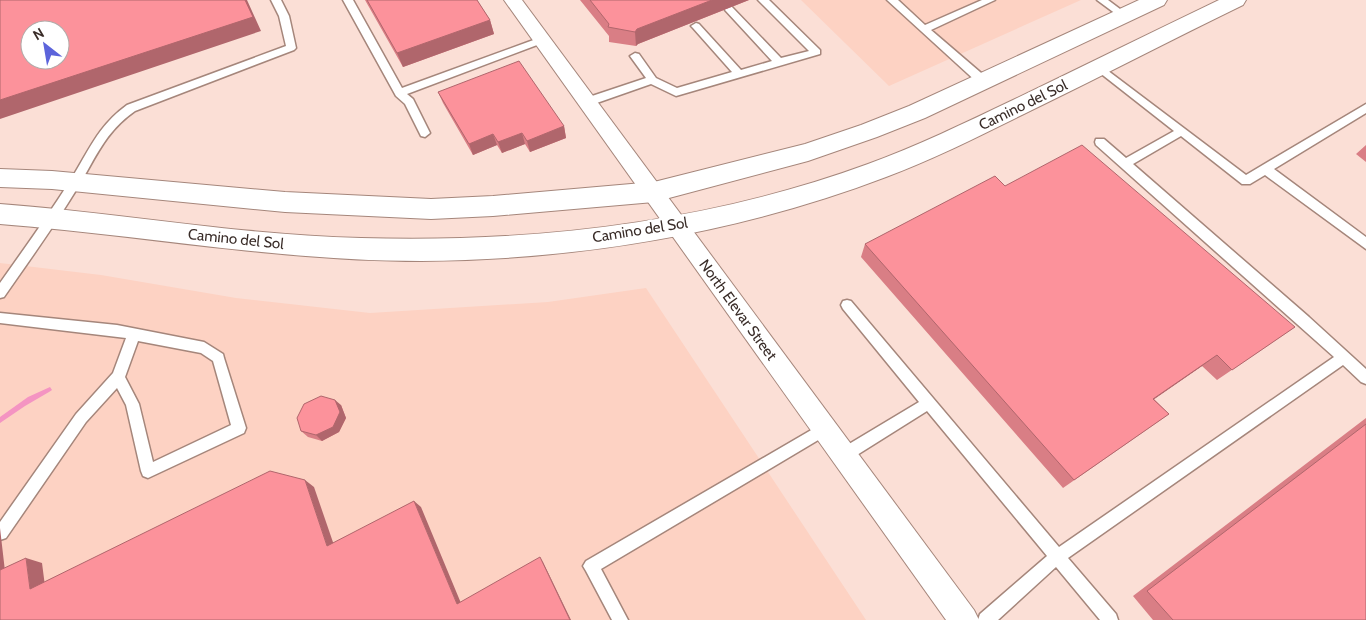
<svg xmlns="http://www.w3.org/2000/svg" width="1366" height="620" viewBox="0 0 1366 620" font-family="Cabin,sans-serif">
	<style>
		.built { fill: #fdd2c3 }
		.water { fill: #f494c2 }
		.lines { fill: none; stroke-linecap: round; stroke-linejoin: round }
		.lane-casing { stroke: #a5867b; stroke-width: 3 }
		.street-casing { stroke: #a5867b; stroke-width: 2 }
		.secondary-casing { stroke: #a5867b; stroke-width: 2 }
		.lane { fill: #fff; fill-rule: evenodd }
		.street { fill: #fff; fill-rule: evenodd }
		.secondary { fill: #fff; fill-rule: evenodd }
		.wall { fill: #d97e85 }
		.shaded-wall { fill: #b0666c }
		.building { fill: #fc929b; stroke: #b0666c; fill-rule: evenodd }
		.labels { text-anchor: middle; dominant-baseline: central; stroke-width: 5; stroke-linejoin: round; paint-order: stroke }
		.street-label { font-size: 15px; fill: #392c28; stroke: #fff }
	</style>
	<rect width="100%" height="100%" fill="#fbdfd6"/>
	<path class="built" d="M801 0H1081L889 86Z
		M0 263 101 275 236 298 370 313 548 302 646 288 866 620H0Z"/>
	<path class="water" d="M50 387 52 390 49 392 25 406 0 423V417L28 397Z"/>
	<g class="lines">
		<g class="lane-casing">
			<path id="lane" d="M271 0H281L289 16 296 48 294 50 135 111C105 132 96 157 78 187 55 225 29 261 4 297L0 298V283C24 249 48 216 70 181 89 151 97 127 127 105L286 46 279 16Z
				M343 0H353L402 88 539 38 542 37 547 40 545 42 407 94 413 99 430 133 425 137 421 136 405 104 396 96Z
				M758 0H769L820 50V54L676 96 651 84 591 105H583L582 102 583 99 646 78 630 56 635 53 639 54 656 78 677 88 732 72 693 28 691 26 696 23 699 24 741 70 772 61 725 10V6H731L781 58 809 51Z
				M887 0H898L925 25 982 0H995L931 30 987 78V84H979Z
				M1097 0H1108L1128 15 1126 17H1120Z
				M1099 64 1246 175 1366 104V113L1274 169 1366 237V249L1265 175 1250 184H1242L1181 136 1133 164 1309 317 1366 369V384L1361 382 1343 365 1068 558 1116 614 1118 620H1100L1056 567 998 620H978L980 614 1047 556 927 411 849 460 844 462 839 460 837 455 839 450 919 402 843 309 841 305 843 301 847 300 851 301 1059 547 1334 357 1096 145 1095 142 1096 139H1104L1126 158 1174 131 1095 69V65Z
				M0 313 117 325 204 342 223 354 224 358 246 428 244 433 148 478 143 476 141 471 126 405 117 388 86 422 6 538 0 540V522L76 414 113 373 126 338 0 323ZM138 341 201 353 213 361 231 425 153 462 139 404 125 377Z
				M825 422 830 423 832 428 830 433 601 569 628 620H612L586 571 583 566 586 561Z"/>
		</g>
		<g class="street-casing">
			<path id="street" d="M504 0H522L974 610 979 620H946Z"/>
		</g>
		<g class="secondary-casing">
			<path id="secondary" d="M1139 0H1167L1164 5 925 118 877 137 808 161 654 202 493 216 431 219 285 212 52 189 0 187V169L52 171 285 192 431 199 493 196 654 182 805 144 861 125 909 106Z
				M1219 0H1246L1243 5C1173 39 1104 75 1034 109 985 133 937 158 886 177 739 233 578 260 421 261 279 261 141 235 0 224V204C120 213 240 235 361 238 531 243 707 223 868 164 917 146 965 123 1013 100 1082 67 1150 33 1219 0Z"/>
		</g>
		<use href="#lane" class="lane"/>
		<use href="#street" class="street"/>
		<use href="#secondary" class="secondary"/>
	</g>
	<path class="wall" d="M365 0H477L490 20 494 34 403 67Z
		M580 0H749L638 44 636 46 609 42V36Z
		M438 92 564 126 566 138 530 152 525 144 502 153 497 145 473 155 443 103Z
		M1366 145V162L1356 154Z
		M1005 186 1295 327 1217 380 1202 366 1154 399 1169 414 1063 488 861 257 865 244Z
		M341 405 346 418 339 432 322 441 308 437 301 431Z
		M1366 418V620H1153L1133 596Z"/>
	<path class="shaded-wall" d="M245 0H247L261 31 0 119V100Z
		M712 0H749L638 44 636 46 635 32 637 29Z
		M490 20 494 34 403 67 397 53Z
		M564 126 566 138 530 152 527 141Z
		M522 133 525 144 502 153 498 142Z
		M493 134 497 145 473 155 469 144Z
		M1217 355 1202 366 1140 409 1153 399Z
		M335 400 341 405 346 418 339 432 322 441 316 435Z
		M305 480 314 487 336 551 327 546Z
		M414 501 421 507 463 608 457 604Z
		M0 528 6 580 0 579Z
		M540 557 543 562 571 620H570Z
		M26 558 42 563 46 594 30 589Z"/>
	<path class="building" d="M0 0H245L253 17 0 100ZM30 30H60V60H30Z
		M367 0H477L490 20 397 53Z
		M590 0H712L637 29 635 32 608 27 609 24Z
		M519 61 564 126 527 141 522 133 498 142 493 134 469 144 438 92Z
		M1082 145 1295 327 1232 370 1217 355 1153 399 1169 414 1074 480 865 244 995 176 1005 186Z
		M321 396 335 400 340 412 333 427 316 435 301 431 297 418 304 404Z
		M1366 424V620H1173L1147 591Z
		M270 471 305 480 327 546 414 501 457 604 540 557 570 620H0V570L26 558 30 589Z"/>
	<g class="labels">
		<g class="street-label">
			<text transform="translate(1023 105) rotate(-26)">Camino del Sol</text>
			<text transform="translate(640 230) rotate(-9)">Camino del Sol</text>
			<text transform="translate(236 239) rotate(6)">Camino del Sol</text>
			<text transform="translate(738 310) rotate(54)">North Elevar Street</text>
		</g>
	</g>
	<g transform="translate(45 45) rotate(329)"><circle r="24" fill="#ffffff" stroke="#b0aba9"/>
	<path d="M0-4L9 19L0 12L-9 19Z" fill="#5c64db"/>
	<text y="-8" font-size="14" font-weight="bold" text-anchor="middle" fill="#392c28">N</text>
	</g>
</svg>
